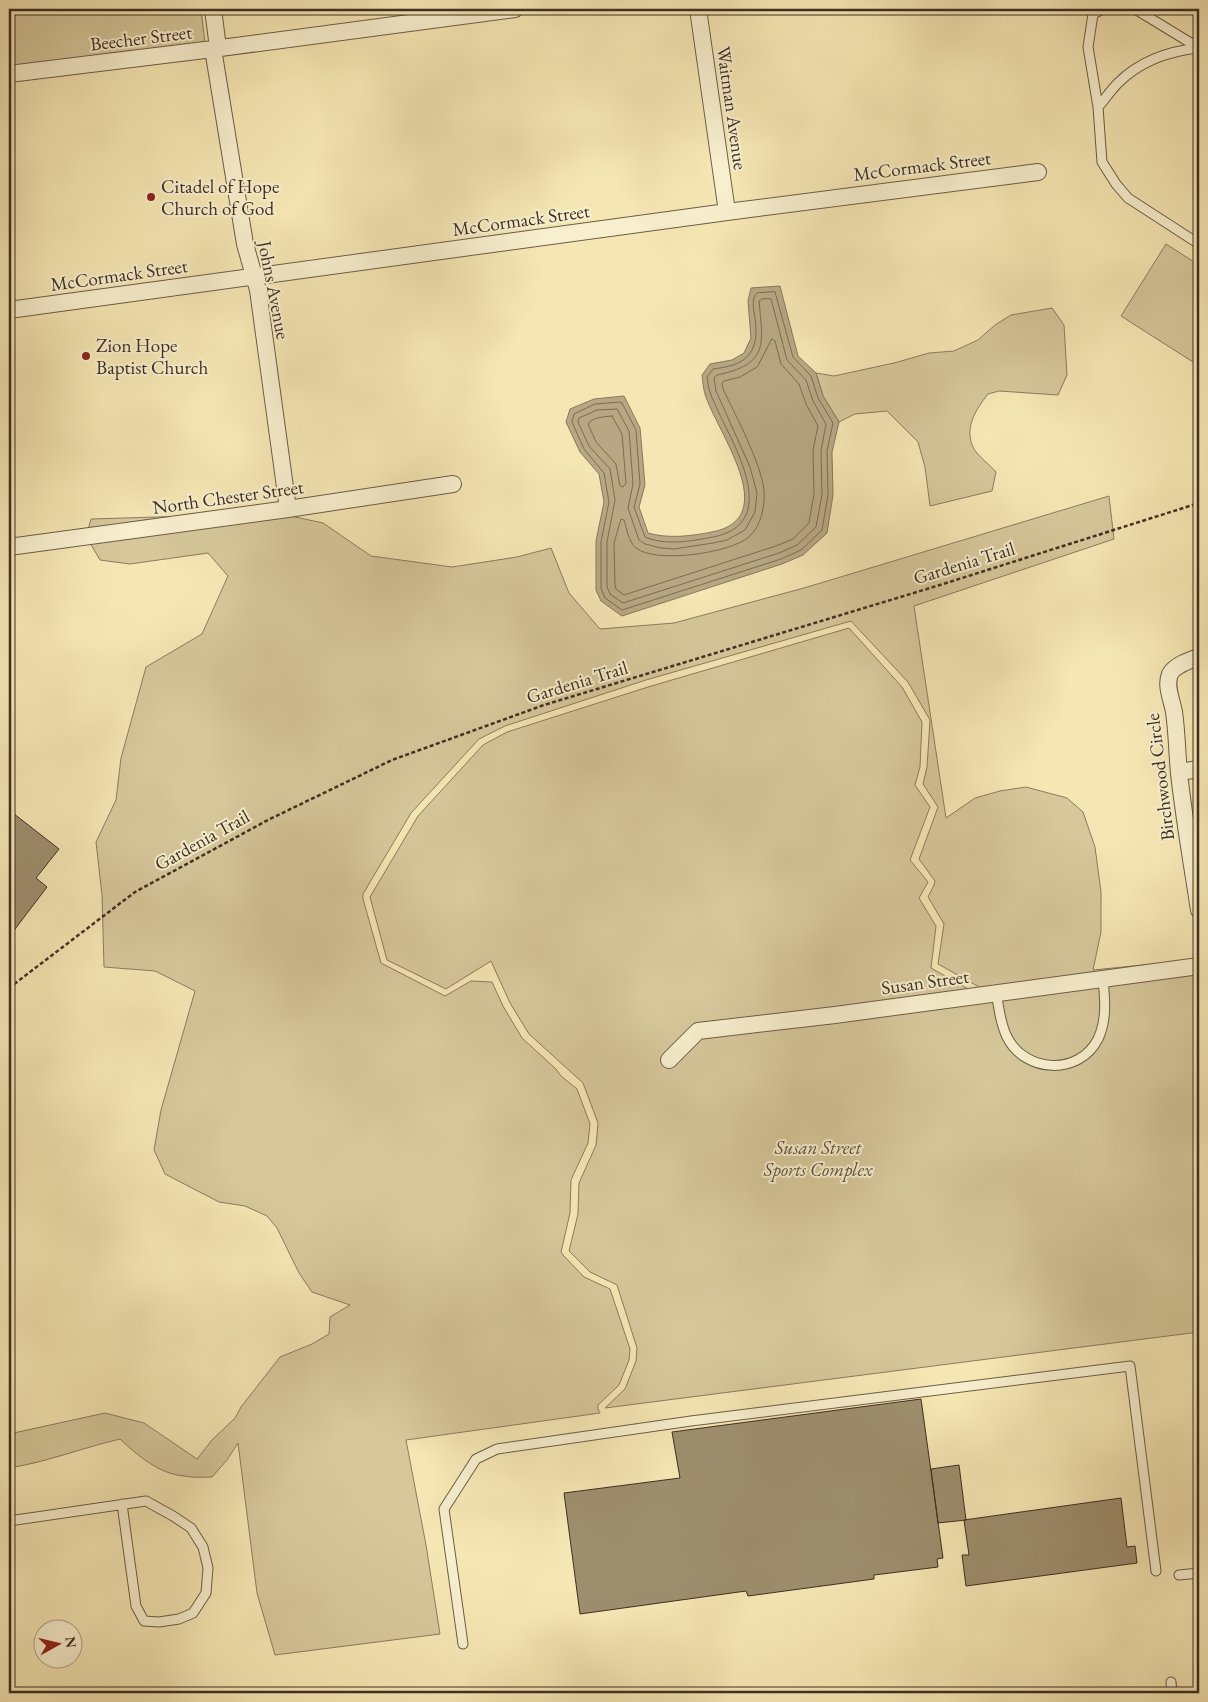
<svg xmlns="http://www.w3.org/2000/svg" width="1208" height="1702" viewBox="0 0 1208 1702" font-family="'EB Garamond',serif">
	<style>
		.green { fill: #d6c89b; stroke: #8a7c5f }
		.water { fill: #b7a883; stroke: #87785d }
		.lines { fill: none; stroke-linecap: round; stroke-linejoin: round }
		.shore { stroke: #7a6c53; stroke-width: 1 }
		.building { fill: #9d8f6e; stroke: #3e2f23 }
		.lane-casing { stroke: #6c5d47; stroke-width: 11 }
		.street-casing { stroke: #6c5d47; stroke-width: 18 }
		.path { stroke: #3e2f23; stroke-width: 2.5; stroke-dasharray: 4 2.5; stroke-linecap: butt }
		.lane { stroke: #f8efce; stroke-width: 9 }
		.street { stroke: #f8efce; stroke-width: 16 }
		.poi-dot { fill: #8f2418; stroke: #f8efce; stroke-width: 2 }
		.labels { text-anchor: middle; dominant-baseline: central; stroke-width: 4; stroke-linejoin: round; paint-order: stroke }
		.street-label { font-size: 19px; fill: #3e2f23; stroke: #f8efce }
		.poi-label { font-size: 19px; fill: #3e2f23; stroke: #f8efce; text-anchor: start }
		.park-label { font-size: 19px; font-style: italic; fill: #5c4e3b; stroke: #f8efce }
	</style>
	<rect width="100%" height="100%" fill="#f5e7b4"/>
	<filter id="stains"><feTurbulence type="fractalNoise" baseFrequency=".004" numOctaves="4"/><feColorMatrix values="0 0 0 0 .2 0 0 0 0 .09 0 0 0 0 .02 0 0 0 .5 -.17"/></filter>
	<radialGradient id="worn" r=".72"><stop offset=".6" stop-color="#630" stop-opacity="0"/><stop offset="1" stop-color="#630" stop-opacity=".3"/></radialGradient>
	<path class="green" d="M9 9H201L205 43 9 70Z
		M1166 244 1199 265V352L1193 362 1121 316Z
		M1052 308 1064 325 1067 375 1058 395 999 391 988 394C976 409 963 429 974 449 979 457 990 465 996 472L992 491 930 506 925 467 918 442 887 411 855 414 839 422 823 396 816 373 834 376 894 363 929 353 954 351 978 340 995 325 1011 315Z
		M1109 496 1114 539 914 606 946 818 975 798 1000 791 1026 787 1067 798 1083 812 1095 847 1101 892V932L1093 970 1183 961 981 988 938 964 944 924 928 897 934 885 935 881 919 859 938 807 923 784 927 767 930 720 908 682 851 621 646 680 505 726 479 739 411 813 363 894V899L381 963 445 996 471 981 492 982 503 1006 522 1038 556 1069 561 1076 577 1089 590 1124 588 1143 571 1180 570 1213 561 1252 563 1255 584 1277 610 1289 630 1349 629 1360 619 1385 598 1405V1409L600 1413 406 1440 426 1545 440 1634 275 1655 257 1593 238 1443 227 1460 212 1477C202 1477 193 1478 184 1476 159 1474 137 1455 120 1439 82 1448 47 1462 9 1468V1434L105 1413 144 1423 197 1459 212 1440 235 1418 241 1407 280 1357 312 1344 329 1334 330 1317 350 1305 312 1292 299 1273 277 1228 267 1216 245 1206 219 1202 165 1174 154 1150 161 1110 195 991 155 971 104 967 102 895 96 842 116 800 121 758 146 667 202 634 228 576 208 553 130 564 100 560 86 536 91 519 222 515H286L323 523 371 556 452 567 517 557 551 548 569 593 600 629 674 623 804 588Z
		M849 628 902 687 922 722 920 767 915 785 930 807 910 860 928 882 919 898 936 926 931 968 979 995 1199 966V1332L605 1408 625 1389 636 1361 637 1348 617 1285 590 1272 569 1251 578 1214 579 1183 596 1145 598 1123 583 1083 529 1034 510 1003 491 961 446 989 387 960 370 897 418 816 483 745 507 732 648 687Z"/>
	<path class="water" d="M780 286 798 356 816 373 823 396 839 422 832 452 833 495 827 533 803 555 782 564 622 616 601 601 596 590V541L604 502 599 474 580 452 566 422 570 409 594 399 624 396 640 428 645 485 639 507 648 533C669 539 691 536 712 532 784 518 716 431 705 394 703 388 703 381 702 375L710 364 732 360 744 353 751 338 748 301 751 288Z"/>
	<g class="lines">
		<path class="shore" d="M775 292 793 357 811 376 818 398 833 423 827 451 828 495 822 530 801 550 781 559 622 610 605 598 601 588V542L609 502 604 473 584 449 572 422 574 414 595 404 620 402 622 403 636 430 640 484 634 507 645 537C666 546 691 541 713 537 780 524 737 451 719 413 716 406 712 399 710 392 708 387 708 382 707 377L713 369C720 368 727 367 733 365 758 357 758 334 754 312 753 304 752 298 757 293Z
			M771 299 787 360 806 380 813 401 826 424 821 451 822 495 816 527 797 545 779 553 623 603 610 594 607 587V542L615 500 610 469 589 446 578 422 579 418 597 410 617 409 629 431 633 484 628 508 639 540 645 544 661 548 674 549 713 543 727 540 745 530 755 512 757 493 750 467 716 391 714 378 717 375C769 364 763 345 759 301L762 299Z
			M772 339 775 341 781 364 799 384 806 404 818 426 813 450 814 494 809 523 793 539 776 546 624 595 616 589 615 585 614 543 621 519 624 520C627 529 628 541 636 548 656 564 730 553 749 537 761 526 765 507 764 491 762 465 735 414 723 389L722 383 724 381 740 377 757 367Z
			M612 416 622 434 626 483 623 487 620 486 616 464 596 442 588 424C593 417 603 417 612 416Z"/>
	</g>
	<path class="building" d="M9 810 59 849 36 878 47 887 9 937Z
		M921 1399 943 1558 937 1559 938 1567 874 1575V1579L748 1596 746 1591 580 1614 564 1493 680 1478 672 1432Z
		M959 1465 966 1520 938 1523 931 1469Z
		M1121 1498 1127 1547 1135 1546 1137 1563 966 1586 962 1555H969L964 1520Z"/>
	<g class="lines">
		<g class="lane-casing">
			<path id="lane" d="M1093 9V14L1103 9
				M1135 9 1199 48
				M1093 14 1088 47 1098 107
				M1199 48C1169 51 1140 61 1118 83 1111 90 1105 99 1098 107L1102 162 1116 184 1128 198 1199 244
				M996 992C999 1008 1000 1023 1007 1037 1025 1073 1079 1076 1098 1039 1107 1020 1105 999 1103 979
				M9 1521 146 1501 173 1516 191 1528 203 1547 208 1568 206 1593 193 1613 179 1619 159 1622 144 1621 136 1606 122 1504
				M1179 1575 1199 1573
				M463 1644 444 1509 476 1459 497 1449 691 1421 1130 1366 1156 1571
				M1171 1682 1172 1693"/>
		</g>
		<g class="street-casing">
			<path id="street" d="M213 9 218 48
				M698 9 727 212
				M213 49 245 244 258 290 288 509
				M9 74 213 49 515 9
				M9 310 727 212 1038 172
				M9 547 288 509 453 484
				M1199 657C1190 660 1175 665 1170 674 1165 686 1172 700 1174 712 1177 732 1177 753 1179 773 1184 819 1192 864 1199 910
				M1179 772 1199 769
				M669 1060 698 1031 835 1015 1199 966"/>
		</g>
		<path class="path" d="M9 988 135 892 268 820 392 760 544 705 940 585 1199 503"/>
		<use href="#lane" class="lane"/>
		<use href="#street" class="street"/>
	</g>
	<g class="poi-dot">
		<circle cx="151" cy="197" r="5"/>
		<circle cx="86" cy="356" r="5"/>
	</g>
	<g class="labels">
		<g class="street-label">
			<text transform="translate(141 38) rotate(-7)">Beecher Street</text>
			<text transform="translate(732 108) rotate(82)">Waitman Avenue</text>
			<text transform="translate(922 166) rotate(-7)">McCormack Street</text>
			<text transform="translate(521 220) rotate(-8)">McCormack Street</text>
			<text transform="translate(119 275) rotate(-8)">McCormack Street</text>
			<text transform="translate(274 290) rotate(79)">Johns Avenue</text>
			<text transform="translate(228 497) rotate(-8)">North Chester Street</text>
			<text transform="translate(964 563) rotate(-17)">Gardenia Trail</text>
			<text transform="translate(577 682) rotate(-17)">Gardenia Trail</text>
			<text transform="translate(1160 777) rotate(-97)">Birchwood Circle</text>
			<text transform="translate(202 840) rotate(-29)">Gardenia Trail</text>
			<text transform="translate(925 982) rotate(-8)">Susan Street</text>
		</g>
		<g class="poi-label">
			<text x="161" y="186">Citadel of Hope<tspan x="161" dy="22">Church of God</tspan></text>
			<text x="96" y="345">Zion Hope<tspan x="96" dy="22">Baptist Church</tspan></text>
		</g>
		<g class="park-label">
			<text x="818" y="1147">Susan Street<tspan x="818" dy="22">Sports Complex</tspan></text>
		</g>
	</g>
	<rect width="1208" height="1702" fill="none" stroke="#f5e7b4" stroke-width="30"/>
	<rect x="10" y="10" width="1188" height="1682" fill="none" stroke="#3e2f23" stroke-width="2.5"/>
	<rect x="15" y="15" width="1178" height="1672" fill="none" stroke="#3e2f23"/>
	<g transform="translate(58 1644) rotate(82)"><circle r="24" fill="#f8efce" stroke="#aea28a"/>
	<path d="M0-4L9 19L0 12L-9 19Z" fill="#8f2418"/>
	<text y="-8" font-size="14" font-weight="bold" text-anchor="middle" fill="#3e2f23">N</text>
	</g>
	<rect width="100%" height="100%" filter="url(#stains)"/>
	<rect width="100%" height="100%" fill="url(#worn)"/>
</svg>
